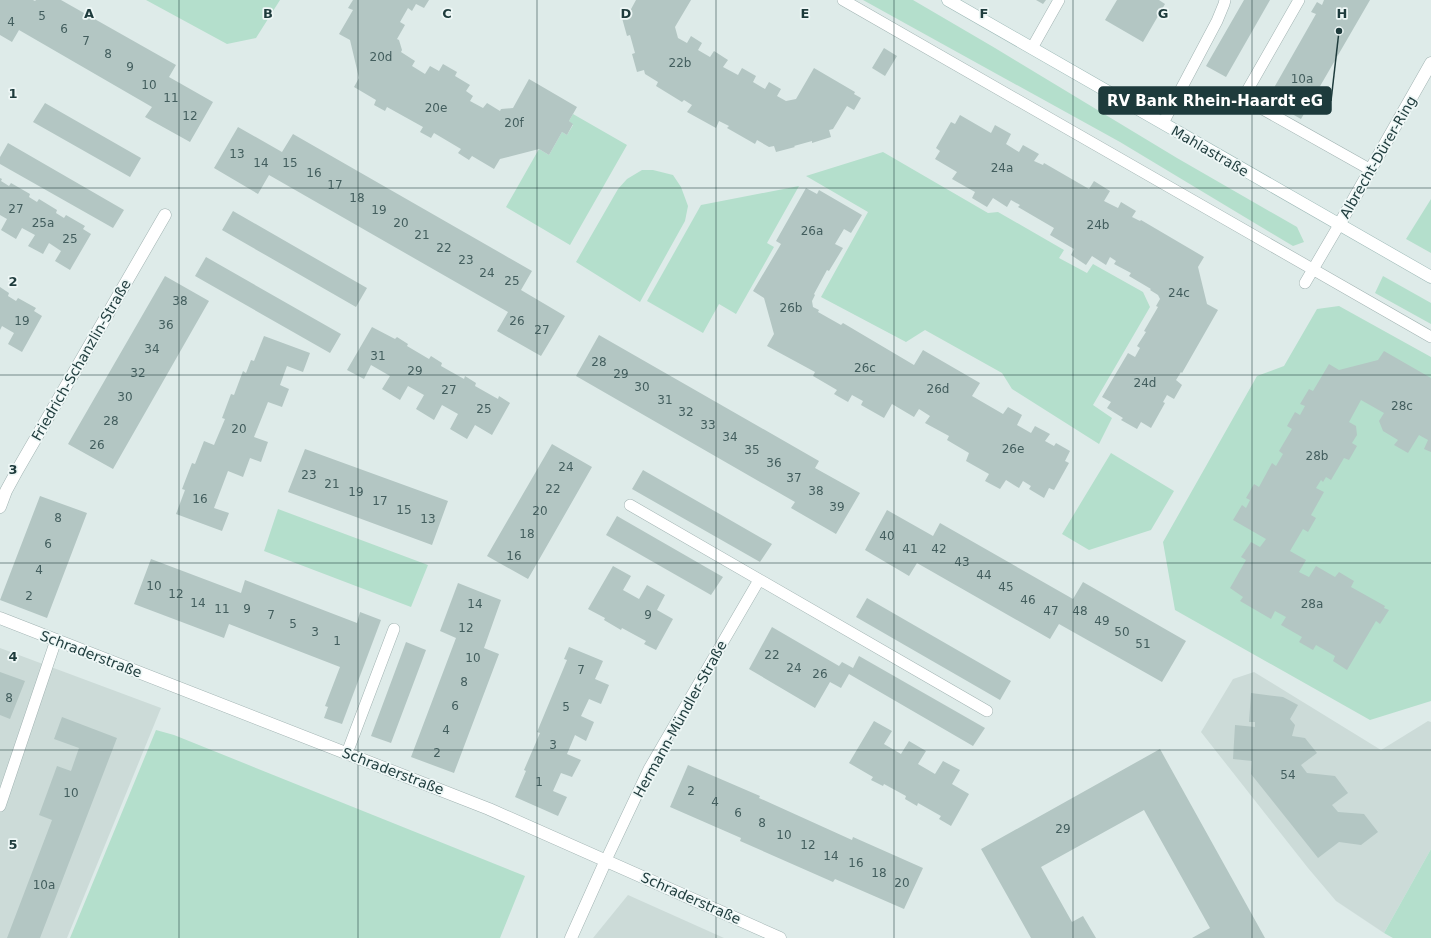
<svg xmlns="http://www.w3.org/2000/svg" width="1431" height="938" viewBox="0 0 1431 938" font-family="'DejaVu Sans',sans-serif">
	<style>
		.built { fill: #ccdbd8 }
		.green { fill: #b4dfcc }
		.building { fill: #b3c6c3 }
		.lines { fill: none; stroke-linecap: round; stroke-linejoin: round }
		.lane-casing { stroke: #a1b3b2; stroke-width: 12 }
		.street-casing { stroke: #a1b3b2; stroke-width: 13 }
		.secondary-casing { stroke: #9cb8b6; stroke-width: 13 }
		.lane { stroke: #fff; stroke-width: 11 }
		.street { stroke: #fff; stroke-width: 12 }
		.secondary { stroke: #fff; stroke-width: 12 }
		.grid { fill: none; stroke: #1e3b3c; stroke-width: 1; stroke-opacity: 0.55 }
		.labels { text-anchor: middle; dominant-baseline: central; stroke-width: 3.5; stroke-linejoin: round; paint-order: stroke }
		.number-label { font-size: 12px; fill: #435e5e }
		.street-label { font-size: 14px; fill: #1e3b3c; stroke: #eef7f6 }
		.grid-label { font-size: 13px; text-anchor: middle; font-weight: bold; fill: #1e3b3c; stroke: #eef7f6; stroke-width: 3.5; stroke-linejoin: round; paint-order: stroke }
		.leader { fill: none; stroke: #1e3b3c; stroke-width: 1.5 }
		.callout-dot { fill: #1e3b3c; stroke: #eef7f6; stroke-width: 1.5 }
		.callout { fill: #1e3b3c; stroke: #1e3b3c; stroke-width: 1.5 }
		.callout-label { font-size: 15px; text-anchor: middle; font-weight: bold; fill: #fff }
	</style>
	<rect width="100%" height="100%" fill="#deebe9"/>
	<path class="built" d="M0 648 161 708 67 938H0Z
		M1254 672 1381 750 1428 721 1431 722V849L1384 933 1336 901 1308 868 1201 732 1233 679Z
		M628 895 724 938H593Z"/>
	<path class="green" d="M146 0H280L256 38 227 44Z
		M863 0H913L995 48 1177 158 1297 227 1304 242 1293 246 1120 142Z
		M573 114 627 145 570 245 506 207 539 149 549 155 562 132 567 135 573 125 569 121Z
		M883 152 988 213 998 212 1064 250 1059 258 1087 273 1093 264 1143 292 1150 307 1093 405 1112 418 1099 444 1012 389 1002 373 925 330 906 342 821 297 868 212 806 176Z
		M642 170H653L673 175 681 187 688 206 685 221 640 302 576 262 618 189 627 179Z
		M799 186 767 243 774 247 736 314 719 304 703 333 647 301 701 205Z
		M1431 199V253L1406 239Z
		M1383 276 1431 303V324L1375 293Z
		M1339 306 1431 357V701L1370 720 1175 610 1163 542 1257 376 1284 366 1317 309Z
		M1111 453 1174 491 1151 530 1089 550 1062 534Z
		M278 509 428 565 411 607 264 551Z
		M156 730 174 735 525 876 500 938H70Z
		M1431 849V938H1393L1384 933Z"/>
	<path class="building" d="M0 0H33L35 1 36 0H61L176 65 169 77 213 102 190 142 145 117 152 107 19 30 12 42 0 35Z
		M353 0H429L424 8 416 4 412 11 408 8 400 22 405 25 397 39 399 40 402 50 401 52 415 61 412 66 425 74 430 66 439 71 443 64 457 72 455 76 470 85 466 91 473 96 470 101 483 108 487 103 500 111 501 109 513 108 529 79 577 107 569 121 573 124 567 135 562 132 549 155 539 149 500 159 494 169 472 156 469 160 458 153 461 149 434 133 431 138 420 132 423 127 387 107 385 111 374 105 376 100 354 87 359 78 350 40 339 34 353 10 348 8Z
		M636 0H691L675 27 678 38 687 43 691 36 702 43 698 50 710 57 714 51 728 60 723 67 738 75 742 68 756 76 753 82 765 89 769 82 781 89 777 96 786 101 796 99 814 68 855 92 854 94 861 98 854 110 847 106 833 129 829 130 831 137 812 143V141L794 146 795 147 776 152 774 146 769 147 757 140 755 144 727 128 729 126 719 121 716 128 687 112 692 105 684 100 682 102 656 86 658 82 645 74 644 70 637 72 632 54 635 53 630 35 627 36 622 18 630 15V11Z
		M1036 0H1046L1043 4Z
		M1117 0H1159L1165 4 1143 42 1105 20Z
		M1244 0H1270L1226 77 1206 66Z
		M1324 0H1370L1301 119 1267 100 1316 14 1311 12 1317 2 1322 5Z
		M884 48 897 56 885 76 872 68Z
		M45 103 141 158 130 177 33 122Z
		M960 115 991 133 995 125 1011 134 1006 144 1019 152 1023 145 1039 154 1034 161 1043 165 1044 163 1089 189 1094 181 1110 191 1104 201 1118 208 1121 202 1136 211 1132 217 1140 221 1141 220 1204 257 1198 267 1207 304 1218 310 1182 373 1181 372 1176 380 1182 385 1174 399 1167 395 1163 402 1165 403 1151 428 1141 422 1137 429 1121 420 1123 418 1107 408 1111 402 1102 397 1128 353 1135 357 1140 348 1137 346 1146 332 1144 331 1158 307 1156 306 1160 299 1158 295 1150 290 1151 289 1129 276 1131 273 1114 264 1116 261 1110 257 1106 265 1092 256 1086 265 1071 255 1074 249 1050 235 1054 228 1018 207 1020 205 1011 200 1007 207 993 198 987 207 972 198 975 192 952 179 957 172 935 159 940 151 936 148 951 122 955 124Z
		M238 127 282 152 293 134 532 271 521 290 565 316 541 356 497 331 508 312 269 175 258 194 214 168Z
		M8 143 124 210 113 228 0 164V157Z
		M0 178 2 179 1 181 9 186 11 183 30 194 29 197 37 202 39 199 57 210 56 213 64 218 66 215 85 226 83 229 91 234 70 270 55 261 61 251 49 243 43 254 28 246 35 235 22 228 16 239 1 230 7 219 0 215Z
		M806 188 817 194 819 190 862 215 851 233 844 229 835 244 843 248 829 271 827 270 814 294 815 295 812 301 813 307 819 310 818 312 841 325 843 323 914 365 923 350 980 383 972 396 1003 414 1008 407 1022 415 1017 425 1031 433 1035 426 1050 434 1045 441 1054 446 1056 443 1070 451 1065 461 1069 463 1054 490 1049 488 1044 498 1029 489 1031 486 1023 481 1019 488 1006 480 1000 489 985 481 989 474 966 461 969 453 947 440 949 436 925 423 930 416 919 409 914 417 892 404 884 418 861 405 863 401 852 395 848 402 834 394 837 390 813 376 815 372 767 346 774 334 764 298 753 291 781 244 776 241Z
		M233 211 367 288 356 307 222 230Z
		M206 257 341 334 330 353 195 276Z
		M165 276 209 301 113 469 68 444Z
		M0 287 9 293 8 296 16 301 18 298 36 308 34 311 42 316 22 352 8 344 14 333 2 326 0 330Z
		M372 327 395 339 397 337 408 344 407 346 429 359 431 356 442 363 441 366 464 379 465 376 476 383 475 386 498 399 499 396 510 403 492 435 475 425 467 439 450 429 458 414 442 405 434 420 416 409 424 395 408 386 400 400 382 389 390 376 371 365 364 379 347 370Z
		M599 335 819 461 815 468 860 493 836 534 791 508 795 502 576 376Z
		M264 336 310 353 303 372 287 366 280 385 289 389 282 407 268 402 254 437 268 442 261 462 250 458 243 477 228 471 214 508 229 513 222 531 176 514 185 490 182 489 192 463 195 464 204 441 214 445 225 419 222 418 231 394 234 395 243 371 246 373 251 360 254 361Z
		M1384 351 1431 378V452L1424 449 1428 440 1419 435 1408 453 1394 445 1398 440 1383 431 1379 421 1384 413 1361 400 1349 422 1356 426 1357 435 1352 443 1357 446 1349 460 1344 458 1331 480 1326 477 1323 482 1321 480 1316 488 1324 492 1311 515 1316 518 1308 532 1303 529 1290 551 1306 560 1299 572 1309 577 1316 566 1335 577 1339 572 1354 581 1351 587 1385 606 1384 608 1389 610 1380 624 1376 621 1347 670 1333 661 1335 656 1316 645 1313 650 1299 642 1302 637 1281 625 1286 617 1275 611 1271 619 1240 601 1243 597 1230 588 1246 560 1241 557 1251 542 1260 547 1266 539 1233 520 1242 505 1246 508 1250 500 1246 498 1254 484 1259 487 1272 463 1276 466 1283 454 1279 451 1292 429 1287 426 1295 412 1300 415 1305 406 1300 404 1309 389 1313 391 1329 364 1339 370 1378 360Z
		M552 444 592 467 528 579 487 556Z
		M305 449 448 501 432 545 288 492Z
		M643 470 772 544 760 562 632 489Z
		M40 496 87 513 47 618 0 600Z
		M887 510 933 536 940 523 1073 599 1083 582 1186 641 1162 682 1059 624 1050 639 917 563 909 576 865 550Z
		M617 516 723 577 711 595 606 535Z
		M151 559 241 593 245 580 357 623 360 612 381 620 342 724 324 718 328 707 325 706 340 667 229 624 224 638 134 604Z
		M613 566 631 576 623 590 639 599 647 585 665 595 657 610 673 619 656 650 644 644 646 641 622 628 621 630 604 620 605 618 588 609Z
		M458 583 501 600 484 648 499 654 454 773 411 757 456 638 440 631Z
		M867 598 1011 681 1000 700 856 617Z
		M772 627 839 666 842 662 853 668 859 656 985 728 973 746 849 674 841 688 830 682 815 708 749 669Z
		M406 642 426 650 391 743 371 736Z
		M569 647 603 661 595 679 609 685 601 704 589 699 581 716 594 722 586 741 575 735 567 754 581 760 572 777 561 773 553 791 567 797 558 816 515 797 526 771 524 770 540 733 537 732 567 660 564 659Z
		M0 672 25 681 10 719 0 715Z
		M1251 693 1283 697 1298 705 1290 719 1295 725 1292 736 1305 738 1317 753 1301 765 1307 773 1335 776 1348 793 1332 805 1338 812 1364 814 1378 832 1361 845 1339 842 1318 858 1251 774 1252 761 1233 759 1235 725 1255 727V722H1249Z
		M62 717 117 738 40 938H7L52 820 39 815 57 766 71 771 79 748 54 739Z
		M874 721 892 731 884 744 901 754 909 741 926 751 918 764 935 774 943 761 960 770 952 784 969 794 951 826 939 819 941 816 918 803 917 806 905 799 906 796 884 784 883 786 871 780 873 777 849 763Z
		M1160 749 1265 938H1192L1210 928 1144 810 1041 867 1072 922 1083 916 1096 938H1031L981 849Z
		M688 765 760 796 759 798 852 840 853 837 923 868 904 909 835 879 833 882 740 841 741 838 670 807Z"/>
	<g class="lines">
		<g class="lane-casing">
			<path id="lane" d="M843 0 1431 337
				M1299 0 1243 98 1371 170
				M1032 48 1059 0
				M1163 123 1217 21 1224 4 1225 0
				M1305 283 1339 225
				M630 505 987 711
				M347 753 394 629
				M0 806 56 640
				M606 860 649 769 759 580"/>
		</g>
		<g class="street-casing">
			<path id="street" d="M1339 225 1431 63
				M0 507 6 491 18 469 165 215
				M0 618 489 809 780 938
				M571 938 606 860"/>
		</g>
		<g class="secondary-casing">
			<path id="secondary" d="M948 0 1431 277"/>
		</g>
		<use href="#lane" class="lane"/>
		<use href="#street" class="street"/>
		<use href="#secondary" class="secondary"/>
	</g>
	<path class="grid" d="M179 0V938M358 0V938M537 0V938M716 0V938M894 0V938M1073 0V938M1252 0V938M0 188H1431M0 375H1431M0 563H1431M0 750H1431"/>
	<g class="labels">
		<g class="number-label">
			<text x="42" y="16">5</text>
			<text x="11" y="22">4</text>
			<text x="64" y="29">6</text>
			<text x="86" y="41">7</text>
			<text x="108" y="54">8</text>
			<text x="381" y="57">20d</text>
			<text x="680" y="63">22b</text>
			<text x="130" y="67">9</text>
			<text x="1302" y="79">10a</text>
			<text x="149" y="85">10</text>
			<text x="171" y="98">11</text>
			<text x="436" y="108">20e</text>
			<text x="190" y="116">12</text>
			<text x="514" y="123">20f</text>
			<text x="237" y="154">13</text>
			<text x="261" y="163">14</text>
			<text x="290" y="163">15</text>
			<text x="1002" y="168">24a</text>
			<text x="314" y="173">16</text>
			<text x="335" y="185">17</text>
			<text x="357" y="198">18</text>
			<text x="16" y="209">27</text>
			<text x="379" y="210">19</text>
			<text x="43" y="223">25a</text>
			<text x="401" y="223">20</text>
			<text x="1098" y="225">24b</text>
			<text x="812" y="231">26a</text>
			<text x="422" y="235">21</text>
			<text x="70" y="239">25</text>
			<text x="444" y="248">22</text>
			<text x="466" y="260">23</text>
			<text x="487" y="273">24</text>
			<text x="512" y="281">25</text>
			<text x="1179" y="293">24c</text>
			<text x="180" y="301">38</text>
			<text x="791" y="308">26b</text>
			<text x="22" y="321">19</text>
			<text x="517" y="321">26</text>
			<text x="166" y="325">36</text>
			<text x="542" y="330">27</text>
			<text x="152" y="349">34</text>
			<text x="378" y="356">31</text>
			<text x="599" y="362">28</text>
			<text x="865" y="368">26c</text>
			<text x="415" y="371">29</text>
			<text x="138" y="373">32</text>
			<text x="621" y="374">29</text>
			<text x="1145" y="383">24d</text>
			<text x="642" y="387">30</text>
			<text x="938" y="389">26d</text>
			<text x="449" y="390">27</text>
			<text x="125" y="397">30</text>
			<text x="665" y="400">31</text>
			<text x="1402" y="406">28c</text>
			<text x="484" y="409">25</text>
			<text x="686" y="412">32</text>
			<text x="111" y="421">28</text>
			<text x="708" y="425">33</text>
			<text x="239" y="429">20</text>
			<text x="730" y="437">34</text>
			<text x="97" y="445">26</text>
			<text x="1013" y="449">26e</text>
			<text x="752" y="450">35</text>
			<text x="1317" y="456">28b</text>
			<text x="774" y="463">36</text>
			<text x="566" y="467">24</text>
			<text x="309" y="475">23</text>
			<text x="794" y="478">37</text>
			<text x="332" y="484">21</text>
			<text x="553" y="489">22</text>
			<text x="816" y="491">38</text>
			<text x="356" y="492">19</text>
			<text x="200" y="499">16</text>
			<text x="380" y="501">17</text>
			<text x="837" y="507">39</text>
			<text x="404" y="510">15</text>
			<text x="540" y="511">20</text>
			<text x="58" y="518">8</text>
			<text x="428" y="519">13</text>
			<text x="527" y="534">18</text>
			<text x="887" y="536">40</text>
			<text x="48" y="544">6</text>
			<text x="910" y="549">41</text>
			<text x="939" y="549">42</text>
			<text x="514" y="556">16</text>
			<text x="962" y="562">43</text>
			<text x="39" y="570">4</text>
			<text x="984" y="575">44</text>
			<text x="154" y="586">10</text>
			<text x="1006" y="587">45</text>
			<text x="176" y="594">12</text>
			<text x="29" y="596">2</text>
			<text x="1028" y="600">46</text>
			<text x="198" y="603">14</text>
			<text x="475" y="604">14</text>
			<text x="1312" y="604">28a</text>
			<text x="222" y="609">11</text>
			<text x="247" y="609">9</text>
			<text x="1051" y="611">47</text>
			<text x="1080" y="611">48</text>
			<text x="271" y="615">7</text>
			<text x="648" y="615">9</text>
			<text x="1102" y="621">49</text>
			<text x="293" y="624">5</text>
			<text x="466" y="628">12</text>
			<text x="315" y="632">3</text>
			<text x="1122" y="632">50</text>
			<text x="337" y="641">1</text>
			<text x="1143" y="644">51</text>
			<text x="772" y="655">22</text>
			<text x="473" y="658">10</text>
			<text x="794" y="668">24</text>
			<text x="581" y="670">7</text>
			<text x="820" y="674">26</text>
			<text x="464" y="682">8</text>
			<text x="9" y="698">8</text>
			<text x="455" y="706">6</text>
			<text x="566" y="707">5</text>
			<text x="446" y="730">4</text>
			<text x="553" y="745">3</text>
			<text x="437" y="753">2</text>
			<text x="1288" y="775">54</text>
			<text x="539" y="782">1</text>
			<text x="691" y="791">2</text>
			<text x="71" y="793">10</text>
			<text x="715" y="802">4</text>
			<text x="738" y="813">6</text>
			<text x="762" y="823">8</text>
			<text x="1063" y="829">29</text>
			<text x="784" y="835">10</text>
			<text x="808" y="845">12</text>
			<text x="831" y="856">14</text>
			<text x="856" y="863">16</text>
			<text x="879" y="873">18</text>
			<text x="902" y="883">20</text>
			<text x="44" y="885">10a</text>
		</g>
		<g class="street-label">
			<text transform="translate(1210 151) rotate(30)">Mahlastraße</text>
			<text transform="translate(1378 157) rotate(-60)">Albrecht-Dürer-Ring</text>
			<text transform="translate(81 360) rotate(-60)">Friedrich-Schanzlin-Straße</text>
			<text transform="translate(91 654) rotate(21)">Schraderstraße</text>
			<text transform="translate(680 719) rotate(-61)">Hermann-Mündler-Straße</text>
			<text transform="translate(393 771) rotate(21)">Schraderstraße</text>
			<text transform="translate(691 898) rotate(24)">Schraderstraße</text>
		</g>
	</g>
	<g class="grid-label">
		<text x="89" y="18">A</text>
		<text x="268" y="18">B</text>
		<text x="447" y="18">C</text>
		<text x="626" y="18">D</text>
		<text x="805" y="18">E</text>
		<text x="984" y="18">F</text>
		<text x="1163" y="18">G</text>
		<text x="1342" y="18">H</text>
		<text x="13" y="98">1</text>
		<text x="13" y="286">2</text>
		<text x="13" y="474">3</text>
		<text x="13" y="661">4</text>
		<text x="13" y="849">5</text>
	</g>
	<path class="leader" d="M1339 31L1331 101"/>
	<circle class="callout-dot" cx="1339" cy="31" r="4"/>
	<rect class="callout" x="1099" y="87" width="232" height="27" rx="4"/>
	<g class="callout-label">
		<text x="1215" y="106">RV Bank Rhein-Haardt eG</text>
	</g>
</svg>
